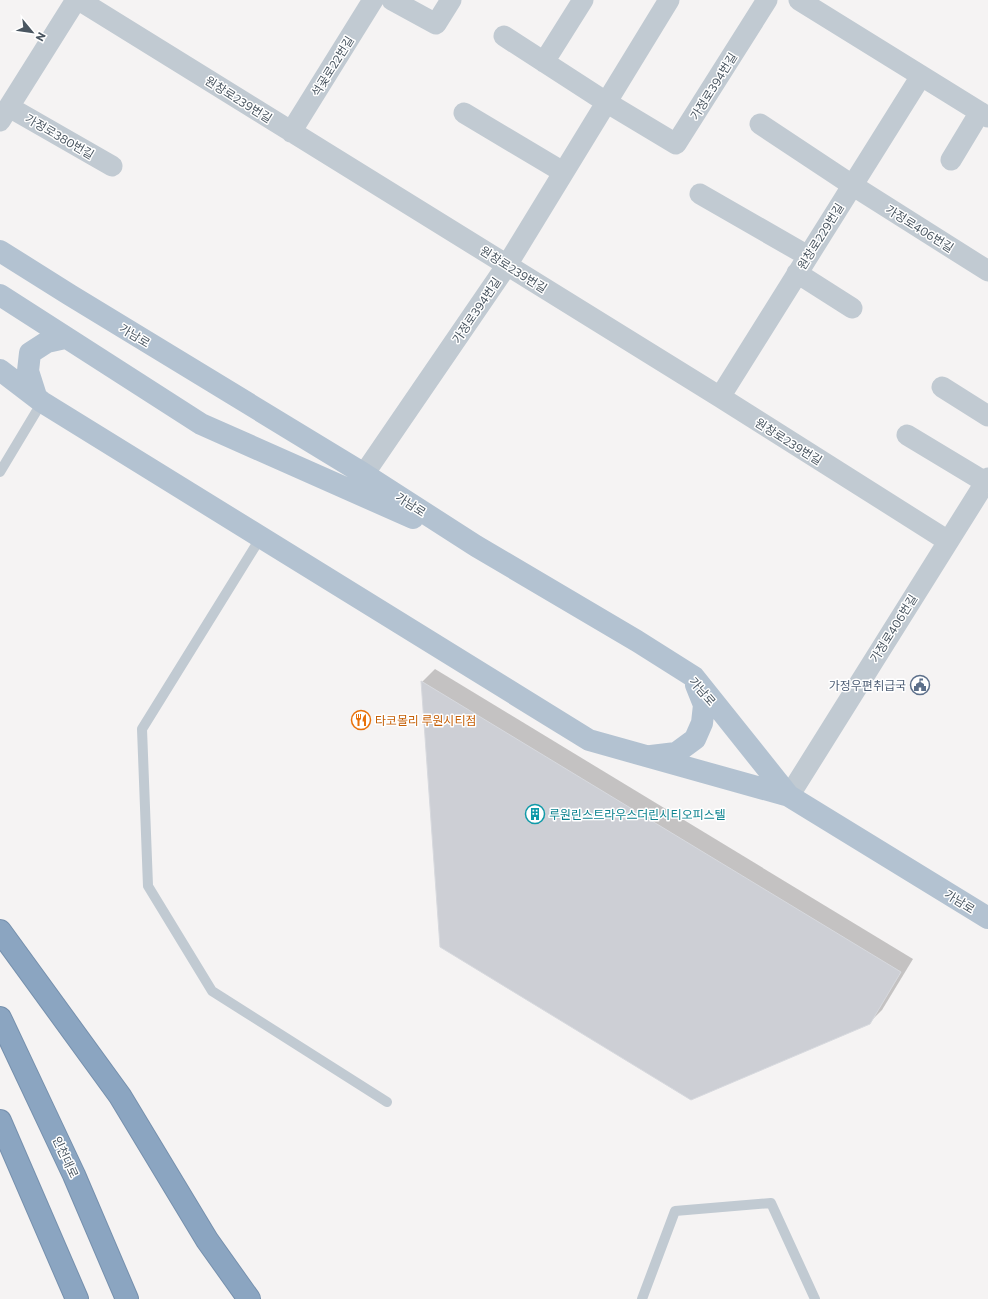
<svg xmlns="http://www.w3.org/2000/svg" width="988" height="1299" viewBox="0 0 988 1299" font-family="Commissioner,'Noto Sans KR',sans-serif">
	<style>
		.shadow { fill: #0003 }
		.building { fill: #cdcfd5; stroke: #d7d9de }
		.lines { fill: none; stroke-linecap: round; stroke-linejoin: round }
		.highway-casing { stroke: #7690ad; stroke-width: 24 }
		.lane { stroke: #c1cad2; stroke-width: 10 }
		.street { stroke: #c1cad2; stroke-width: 21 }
		.primary { stroke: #b3c2d1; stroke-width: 22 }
		.highway { stroke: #8ba5c1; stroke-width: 22 }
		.labels { text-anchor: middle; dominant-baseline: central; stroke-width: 3; stroke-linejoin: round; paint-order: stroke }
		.street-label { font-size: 12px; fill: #4a5661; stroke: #fff }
		.service-label { font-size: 12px; fill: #4e5e75; stroke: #fff; text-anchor: end }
		.food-label { font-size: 12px; fill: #c56008; stroke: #fff; text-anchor: start }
		.culture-label { font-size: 12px; fill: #0d838f; stroke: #fff; text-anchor: start }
	</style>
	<rect width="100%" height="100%" fill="#f5f3f3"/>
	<path class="shadow" d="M435 669 913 959 882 1010 869 1023 422 682Z"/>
	<path class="building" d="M421 681 901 972 870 1024 691 1100 440 947Z"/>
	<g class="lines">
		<g class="highway-casing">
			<path id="highway" d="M0 931 120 1096 207 1240 249 1299
				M0 1018 74 1175 127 1299
				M0 1121 77 1299"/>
		</g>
		<path class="lane" d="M0 472 42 402
			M261 537 142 729 148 886 212 991 387 1102
			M642 1299 675 1211 771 1203 815 1299"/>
		<path class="street" d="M79 0 720 397 948 541
			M392 0 436 24 451 0
			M799 0 988 117
			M504 36 606 102 676 144 767 0
			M544 62 583 0
			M9 107 112 166
			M464 113 563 172
			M0 121 76 0
			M760 124 852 185 988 271
			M291 132 373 0
			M951 160 980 112
			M700 194 808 256
			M797 273 852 308
			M942 387 988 416
			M720 397 921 76
			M907 435 985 482
			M364 474 507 265 669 0
			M789 796 988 478"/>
		<path class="primary" d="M0 251 70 295 364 474 476 546 637 641 694 677 789 796
			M0 295 201 424 413 518
			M0 370 42 402 589 740 789 796 988 918
			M36 396 28 371 30 353 47 342 65 338
			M651 756 676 753 695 739 702 723 704 705 696 685"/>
		<use href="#highway" class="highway"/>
	</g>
	<defs>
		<g id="civic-ring" transform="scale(1)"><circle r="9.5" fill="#fff" stroke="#5c6f8a" stroke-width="1.5"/><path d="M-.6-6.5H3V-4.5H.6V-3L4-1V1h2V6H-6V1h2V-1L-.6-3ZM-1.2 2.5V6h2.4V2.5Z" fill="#5c6f8a"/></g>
		<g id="restaurant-ring" transform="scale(1)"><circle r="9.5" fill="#fff" stroke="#e8710a" stroke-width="1.5"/><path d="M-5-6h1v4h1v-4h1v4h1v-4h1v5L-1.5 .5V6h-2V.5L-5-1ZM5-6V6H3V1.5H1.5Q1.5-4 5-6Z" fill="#e8710a"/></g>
		<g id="building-ring" transform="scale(1)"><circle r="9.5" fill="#fff" stroke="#0f9aa8" stroke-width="1.5"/><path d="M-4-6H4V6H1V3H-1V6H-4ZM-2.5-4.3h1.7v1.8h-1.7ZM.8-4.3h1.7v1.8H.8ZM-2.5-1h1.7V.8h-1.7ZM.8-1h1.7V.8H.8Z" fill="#0f9aa8"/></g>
	</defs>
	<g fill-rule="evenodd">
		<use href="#civic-ring" x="920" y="685"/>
		<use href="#restaurant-ring" x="361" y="720"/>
		<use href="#building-ring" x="535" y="814"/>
	</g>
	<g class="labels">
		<g class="street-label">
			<text transform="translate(332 66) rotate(-58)">석곶로22번길</text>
			<text transform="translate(713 86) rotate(-58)">가정로394번길</text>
			<text transform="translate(239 99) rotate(32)">원창로239번길</text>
			<text transform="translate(60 136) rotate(30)">가정로380번길</text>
			<text transform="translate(920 228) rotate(32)">가정로406번길</text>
			<text transform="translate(820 236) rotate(-58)">원창로229번길</text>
			<text transform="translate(514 269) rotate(32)">원창로239번길</text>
			<text transform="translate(476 310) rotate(-56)">가정로394번길</text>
			<text transform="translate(135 335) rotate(31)">가남로</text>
			<text transform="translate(789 441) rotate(32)">원창로239번길</text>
			<text transform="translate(411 504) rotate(33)">가남로</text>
			<text transform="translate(893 628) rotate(-58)">가정로406번길</text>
			<text transform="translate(703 691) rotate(49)">가남로</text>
			<text transform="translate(960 901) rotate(32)">가남로</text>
			<text transform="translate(66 1157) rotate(65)">인천대로</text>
		</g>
		<g class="service-label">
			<text x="906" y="685">가정우편취급국</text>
		</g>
		<g class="food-label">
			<text x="375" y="720">타코몰리 루원시티점</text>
		</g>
		<g class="culture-label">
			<text x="549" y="814">루원린스트라우스더린시티오피스텔</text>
		</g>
	</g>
	<g transform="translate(32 32) rotate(119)" stroke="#ffffff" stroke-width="3" paint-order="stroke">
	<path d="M0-3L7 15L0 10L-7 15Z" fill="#4a5661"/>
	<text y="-6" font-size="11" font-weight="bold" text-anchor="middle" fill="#4a5661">N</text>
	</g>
</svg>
